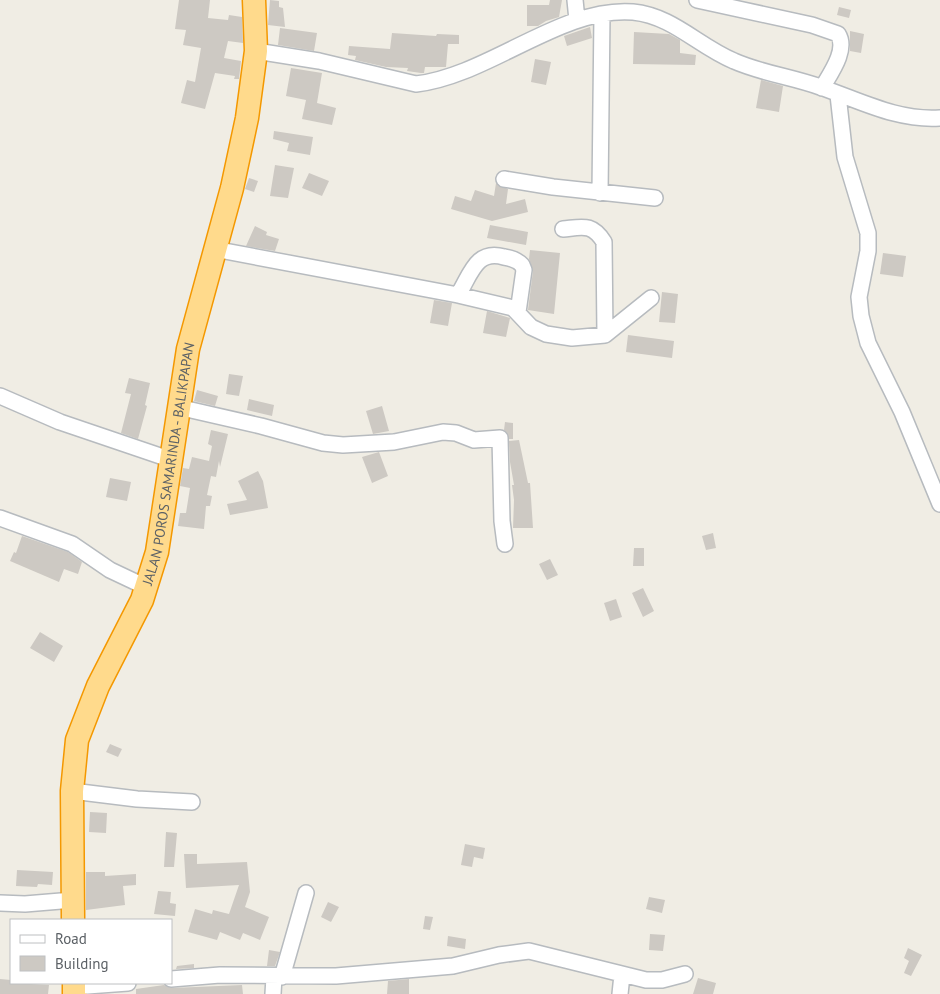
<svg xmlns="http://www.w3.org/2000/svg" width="940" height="994" viewBox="0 0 940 994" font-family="'PT Sans',sans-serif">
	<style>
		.building { fill: #cdc9c3 }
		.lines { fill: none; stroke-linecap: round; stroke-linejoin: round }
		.minor-casing { stroke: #b7bbbf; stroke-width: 18 }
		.highway-casing { stroke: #f49800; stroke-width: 25 }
		.minor { stroke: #fff; stroke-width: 15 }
		.highway { stroke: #ffda8c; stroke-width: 22 }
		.labels { text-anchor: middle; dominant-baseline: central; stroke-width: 4.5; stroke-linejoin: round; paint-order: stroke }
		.street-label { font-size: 14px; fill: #5c6166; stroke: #fff }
	</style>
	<rect width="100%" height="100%" fill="#f0ede4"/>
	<path class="building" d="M179 0H210L208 18 228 20 229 15 242 17 243 43 228 41 224 58 241 61 239 79H234L235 76 215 73 205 109 181 103 187 80 195 82 201 48 183 45 186 30 175 29Z
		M270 0 279 1V7L283 8 285 27 268 25Z
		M550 0H562L559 17 546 21 538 26H527V5H549Z
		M839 7 851 10 849 18 837 15Z
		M590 27 592 38 567 46 564 36Z
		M280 28 317 33 314 51 278 45Z
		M850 31 864 34 861 53 850 51Z
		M634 32 669 34 680 40V53L696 55 695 65 633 64Z
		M392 33 436 36 437 34 459 35V44H448L446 67H425L424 73H421L407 71 408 68 386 67 355 60 356 56 348 55 349 46 390 49Z
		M535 59 551 62 546 85 531 82Z
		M291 68 322 73 317 103 336 108 332 125 302 119 306 100 286 96Z
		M761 80 783 86 779 112 756 108Z
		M274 131 313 137 310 155 287 151 289 143 273 139Z
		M275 165 294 168 288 198 270 196Z
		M309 173 329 181 322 196 302 188Z
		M249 178 258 181 254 192 245 189Z
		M496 183 508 189 506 204 525 199 528 212 492 221 451 209 455 196 471 201 475 190 494 196Z
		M490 225 528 232 526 245 487 238Z
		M255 226 267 232 266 235 279 239 275 251 246 246Z
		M530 250 560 253 554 314 528 310 533 271 529 259Z
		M883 253 906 256 903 277 880 274Z
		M662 292 678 294 675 323 659 322Z
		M434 300 452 303 448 326 430 323Z
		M487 311 510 318 506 337 483 333Z
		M628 335 674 341 672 358 626 352Z
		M229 374 243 376 239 396 226 394Z
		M129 378 150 383 145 405 147 406 138 439 121 433 131 394 125 393Z
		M197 390 218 396 215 406 194 401Z
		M249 399 274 405 272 416 247 410Z
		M382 406 389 431 373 434 366 411Z
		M505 422 513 423V439H509L504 430Z
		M211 430 228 434 220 467 219 461 216 477 211 476 207 495 212 496 210 506H206L204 529 178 526 180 513H186L190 488 180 486 183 468 189 469 192 457 209 461 212 446 208 444Z
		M519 440 528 483H530L533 528H513L514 500 512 485H514L510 462 509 441Z
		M379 452 388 476 372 483 362 457Z
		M258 471 263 481 268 508 230 515 227 504 247 500 238 481Z
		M110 478 131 482 127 501 106 497Z
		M713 533 716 548 706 550 702 536Z
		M22 536 68 552 82 562 78 574 64 569 59 582 10 561 14 552 16 553Z
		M634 548H644V566H633Z
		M550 559 558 575 547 580 539 564Z
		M643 588 654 611 643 617 632 593Z
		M616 599 622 617 610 621 604 603Z
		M40 632 63 646 54 662 30 648Z
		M110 744 122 749 118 757 106 752Z
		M90 812 107 813 106 833 89 832Z
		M166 832 177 833 174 867H164Z
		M465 844 485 848 483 859 474 857 472 867 461 865Z
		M184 854H197V864L247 862 250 892 245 907 269 917 260 940 243 933 240 940 220 932 217 940 188 932 195 909 212 914 213 910 229 914 239 885 186 888Z
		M17 870 53 872 52 885 38 884 37 887 16 886Z
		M86 872H105V876L136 874V885L123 886 125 905 86 910Z
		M158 891 171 892 170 903 176 904 175 916 154 914Z
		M649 897 665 900 662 913 646 909Z
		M328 902 339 907 331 922 321 917Z
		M425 916 433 917 430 930 423 929Z
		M650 934 665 935 663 951 649 950Z
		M448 936 466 939 465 949 447 946Z
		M908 948 922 955 911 976 904 973 909 961 904 958Z
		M269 950 280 952 275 966H267Z
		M194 964V968L176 969 177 966Z
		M698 978 716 983 713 994H693Z
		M0 979 11 980V983L49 985 48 994H0Z
		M409 979V994H387L388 981Z
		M164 985 172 988 242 985 243 994H136V989Z"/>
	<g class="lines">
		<g class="minor-casing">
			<path id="minor" d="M575 0 577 20
				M697 0 812 25 838 34C848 50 830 74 822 88
				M256 51 319 61 416 84C488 76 562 6 633 12 673 16 698 46 734 61 761 73 792 77 820 87 859 100 897 121 940 118
				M838 95 845 157 868 233V251L859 297 861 316 868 343 902 412 940 504
				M504 179 553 187 655 198
				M600 193 602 14
				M563 229C583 227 592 223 604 242L605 335
				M214 249 458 295 513 308 531 327 546 334 572 338 605 335 651 298
				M458 295C471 274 476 249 504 257 511 258 517 260 522 265L524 270 518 312
				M0 396 60 422 172 460
				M178 407 261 426 323 443 343 445 394 442 443 432 456 433 474 440 500 438 502 521 505 544
				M0 518 72 544 110 570 146 587
				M72 791 137 799 192 802
				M0 903 25 904 73 900
				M282 977 306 893
				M171 979 220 975 336 976 453 966 499 955 529 951 646 980H662L685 974
				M74 987 128 983
				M273 994 274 977
				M620 994 622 975"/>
		</g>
		<g class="highway-casing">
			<g id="highway">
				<path id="s1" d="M73 920 72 791 77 740 98 686 142 600 157 552 188 349 232 188 247 118 256 51 254 0"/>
				<path d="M74 983V994"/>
			</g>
		</g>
		<use href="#minor" class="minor"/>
		<use href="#highway" class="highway"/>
	</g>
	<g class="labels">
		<g class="street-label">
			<text stroke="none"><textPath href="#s1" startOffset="474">JALAN POROS SAMARINDA - BALIKPAPAN</textPath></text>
		</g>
	</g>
	<rect x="10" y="919" width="162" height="65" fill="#ffffff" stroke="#bec0c2"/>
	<rect x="20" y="935" width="25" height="8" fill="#ffffff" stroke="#bec0c2"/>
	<text x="55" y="944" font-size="15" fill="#5c6166">Road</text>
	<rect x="20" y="956" width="25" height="15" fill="#cdc9c3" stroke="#bec0c2"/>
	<text x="55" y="969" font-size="15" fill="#5c6166">Building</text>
</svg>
